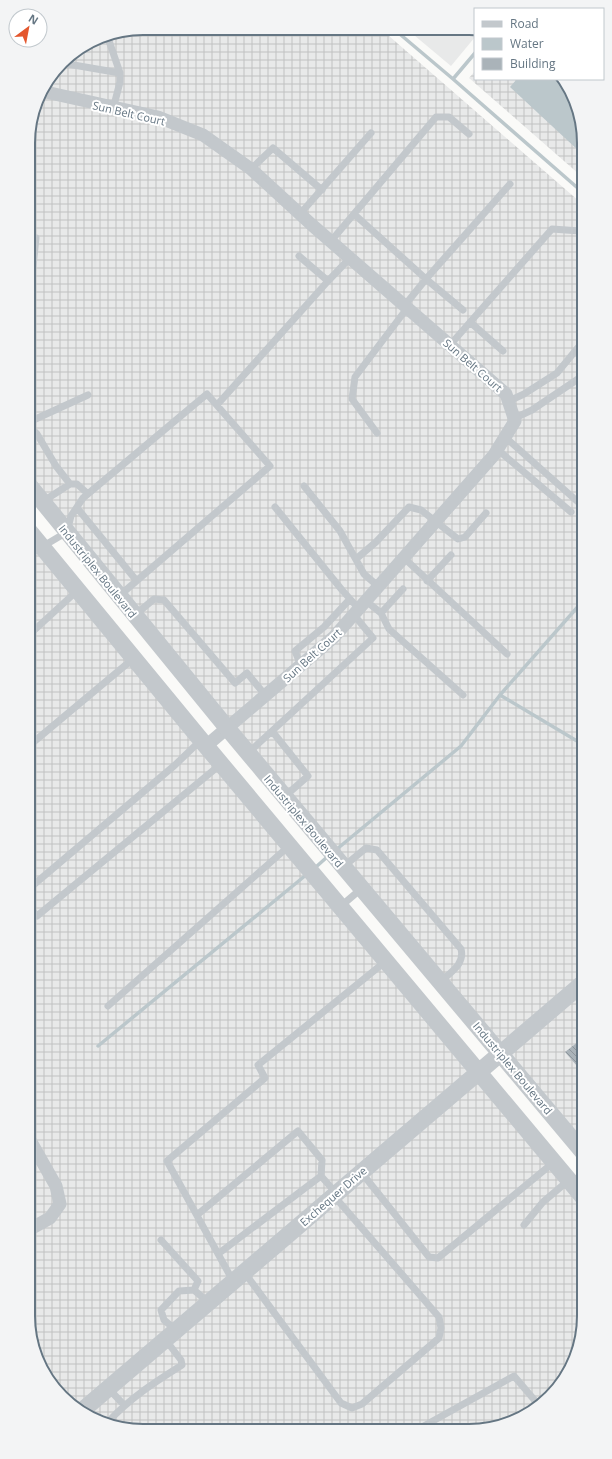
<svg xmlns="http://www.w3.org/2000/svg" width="612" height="1459" viewBox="0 0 612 1459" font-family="'Open Sans',sans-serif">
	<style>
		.built { fill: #e8e9e9 }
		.industrial { fill: url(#industrial-grid) }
		.water { fill: #bbc7cb }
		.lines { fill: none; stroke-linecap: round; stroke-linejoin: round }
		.stream { stroke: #bbc7cb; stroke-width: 3.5 }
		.building { fill: url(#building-back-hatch) }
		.service { stroke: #c3c8cc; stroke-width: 7 }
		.minor { stroke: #c3c8cc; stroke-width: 13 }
		.tertiary { stroke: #c3c8cc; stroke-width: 17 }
		.labels { text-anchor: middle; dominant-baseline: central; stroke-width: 4; stroke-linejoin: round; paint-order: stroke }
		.street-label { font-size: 11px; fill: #657683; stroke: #fff }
		.rim { fill: none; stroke: #657683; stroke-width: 2 }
	</style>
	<defs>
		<pattern id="industrial-grid" width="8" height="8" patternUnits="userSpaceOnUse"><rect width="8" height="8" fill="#e8e9e9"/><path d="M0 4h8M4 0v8" fill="none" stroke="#c0c1c2"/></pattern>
		<pattern id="building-back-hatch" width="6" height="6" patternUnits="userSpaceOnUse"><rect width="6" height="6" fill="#aab3b9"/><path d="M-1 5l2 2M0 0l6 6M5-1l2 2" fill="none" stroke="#8e969c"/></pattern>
	</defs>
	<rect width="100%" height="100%" fill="#fafaf8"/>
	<path class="built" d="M408 30H475V37L451 66Z"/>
	<path class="industrial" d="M143 28 381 29 580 202 583 1152 29 485 28 136 40 92 67 57 99 37Z
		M475 71V79H559L580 114V175L469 78Z
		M29 531 583 1197 584 1323 575 1360 556 1392 498 1427 121 1429 62 1397 32 1345Z"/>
	<path class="water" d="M517 79H559L580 114V152L510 87Z"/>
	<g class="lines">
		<path class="stream" d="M395 30 453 79 475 53
			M453 79 580 190
			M582 602 500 695 582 744
			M337 849 461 746 500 695
			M317 866 326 858
			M98 1046 306 875"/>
	</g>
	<path class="building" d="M583 1038V1073L565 1052Z"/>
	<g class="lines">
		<path class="service" d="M107 35 120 73V82L113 109
			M62 63 120 73
			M251 169 273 148 322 190
			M300 214 371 133
			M354 214 426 279 510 184
			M29 237 36 238 32 276H29
			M331 241 436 117H449L469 134
			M299 256 328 281 350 258
			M405 305 426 279 463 310
			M470 322 503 351
			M450 345 552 229 580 231
			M509 401 524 394 557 373 581 344
			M217 405 328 281
			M515 418 532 410 581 377
			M29 422 88 395
			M29 426 37 434 56 466 70 484 42 502
			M377 433 352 399 355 377 408 307
			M505 437 578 502
			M498 450 571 512
			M70 484H77L88 494
			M304 486 340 531 364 574 379 587
			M275 507 342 590 359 609
			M78 509 136 580
			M30 554 67 532 71 516 83 498 207 394 270 466 119 596
			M404 558 507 654
			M356 559 376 542 409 507 421 510 458 539 465 537 486 513
			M427 581 451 555
			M366 601 381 613 403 589
			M381 613 389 629 463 695
			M135 615 154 599 164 600 235 683 247 673 266 696
			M30 634 78 590
			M301 666 295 651 324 627 350 599
			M272 731 373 638 354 615
			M30 745 134 658
			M248 753 272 731 308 776 284 797
			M343 867 366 848 377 850 461 949C465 964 451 972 440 982
			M31 887 175 765 201 740
			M341 906 361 889
			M31 909 37 916 221 764
			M108 1006 289 846
			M361 1172 429 1257 438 1258 554 1162
			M197 1215 298 1131 322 1160 321 1176
			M524 1225 543 1202 569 1180
			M161 1240 198 1281 194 1290
			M218 1254 321 1176 336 1193
			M244 1272 341 1403 352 1408 362 1404 439 1338 441 1328 439 1317 334 1196
			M233 1281 167 1161 265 1078 258 1065 386 961
			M176 1330 164 1320 161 1310 179 1291 194 1290 208 1302
			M108 1388 124 1405
			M108 1422C130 1398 155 1382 182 1365L181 1360 165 1339
			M422 1427 514 1376 537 1403"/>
		<path class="minor" d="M41 91 158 117 203 135 251 169 312 225 506 394 515 421 494 455 334 637 206 746
			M31 1142 56 1186 60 1204 50 1218 32 1228"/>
		<path class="tertiary" d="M29 485 228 729 583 1152
			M29 531 201 740 583 1197
			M84 1409 583 983"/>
	</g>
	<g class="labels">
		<g class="street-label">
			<text transform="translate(129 113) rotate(13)">Sun Belt Court</text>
			<text transform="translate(473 365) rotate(41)">Sun Belt Court</text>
			<text transform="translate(98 571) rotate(51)">Industriplex Boulevard</text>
			<text transform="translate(312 655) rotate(-42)">Sun Belt Court</text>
			<text transform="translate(304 821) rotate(50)">Industriplex Boulevard</text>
			<text transform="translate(513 1068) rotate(50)">Industriplex Boulevard</text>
			<text transform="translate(333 1196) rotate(-41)">Exchequer Drive</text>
		</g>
	</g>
	<path d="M0 0H612V1459H0ZM143 35H469A108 108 0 0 1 577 143V1316A108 108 0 0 1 469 1424H143A108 108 0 0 1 35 1316V143A108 108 0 0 1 143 35Z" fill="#f3f4f5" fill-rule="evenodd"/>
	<path class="rim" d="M143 35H469A108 108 0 0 1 577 143V1316A108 108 0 0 1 469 1424H143A108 108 0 0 1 35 1316V143A108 108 0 0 1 143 35Z"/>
	<rect x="474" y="8" width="130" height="72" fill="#ffffff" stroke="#c1c8cd"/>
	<rect x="482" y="21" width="20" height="6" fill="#c3c8cc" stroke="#c1c8cd"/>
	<text x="510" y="28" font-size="12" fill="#657683">Road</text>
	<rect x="482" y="38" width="20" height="12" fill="#bbc7cb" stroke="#c1c8cd"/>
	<text x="510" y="48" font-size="12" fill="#657683">Water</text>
	<rect x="482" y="58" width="20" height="12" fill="#aab3b9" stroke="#c1c8cd"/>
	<text x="510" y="68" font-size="12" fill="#657683">Building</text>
	<g transform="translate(28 28) rotate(32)"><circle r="19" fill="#ffffff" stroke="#c1c8cd"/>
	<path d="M0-3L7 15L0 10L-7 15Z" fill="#e4572e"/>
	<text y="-6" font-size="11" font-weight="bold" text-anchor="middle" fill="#657683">N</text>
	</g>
</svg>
